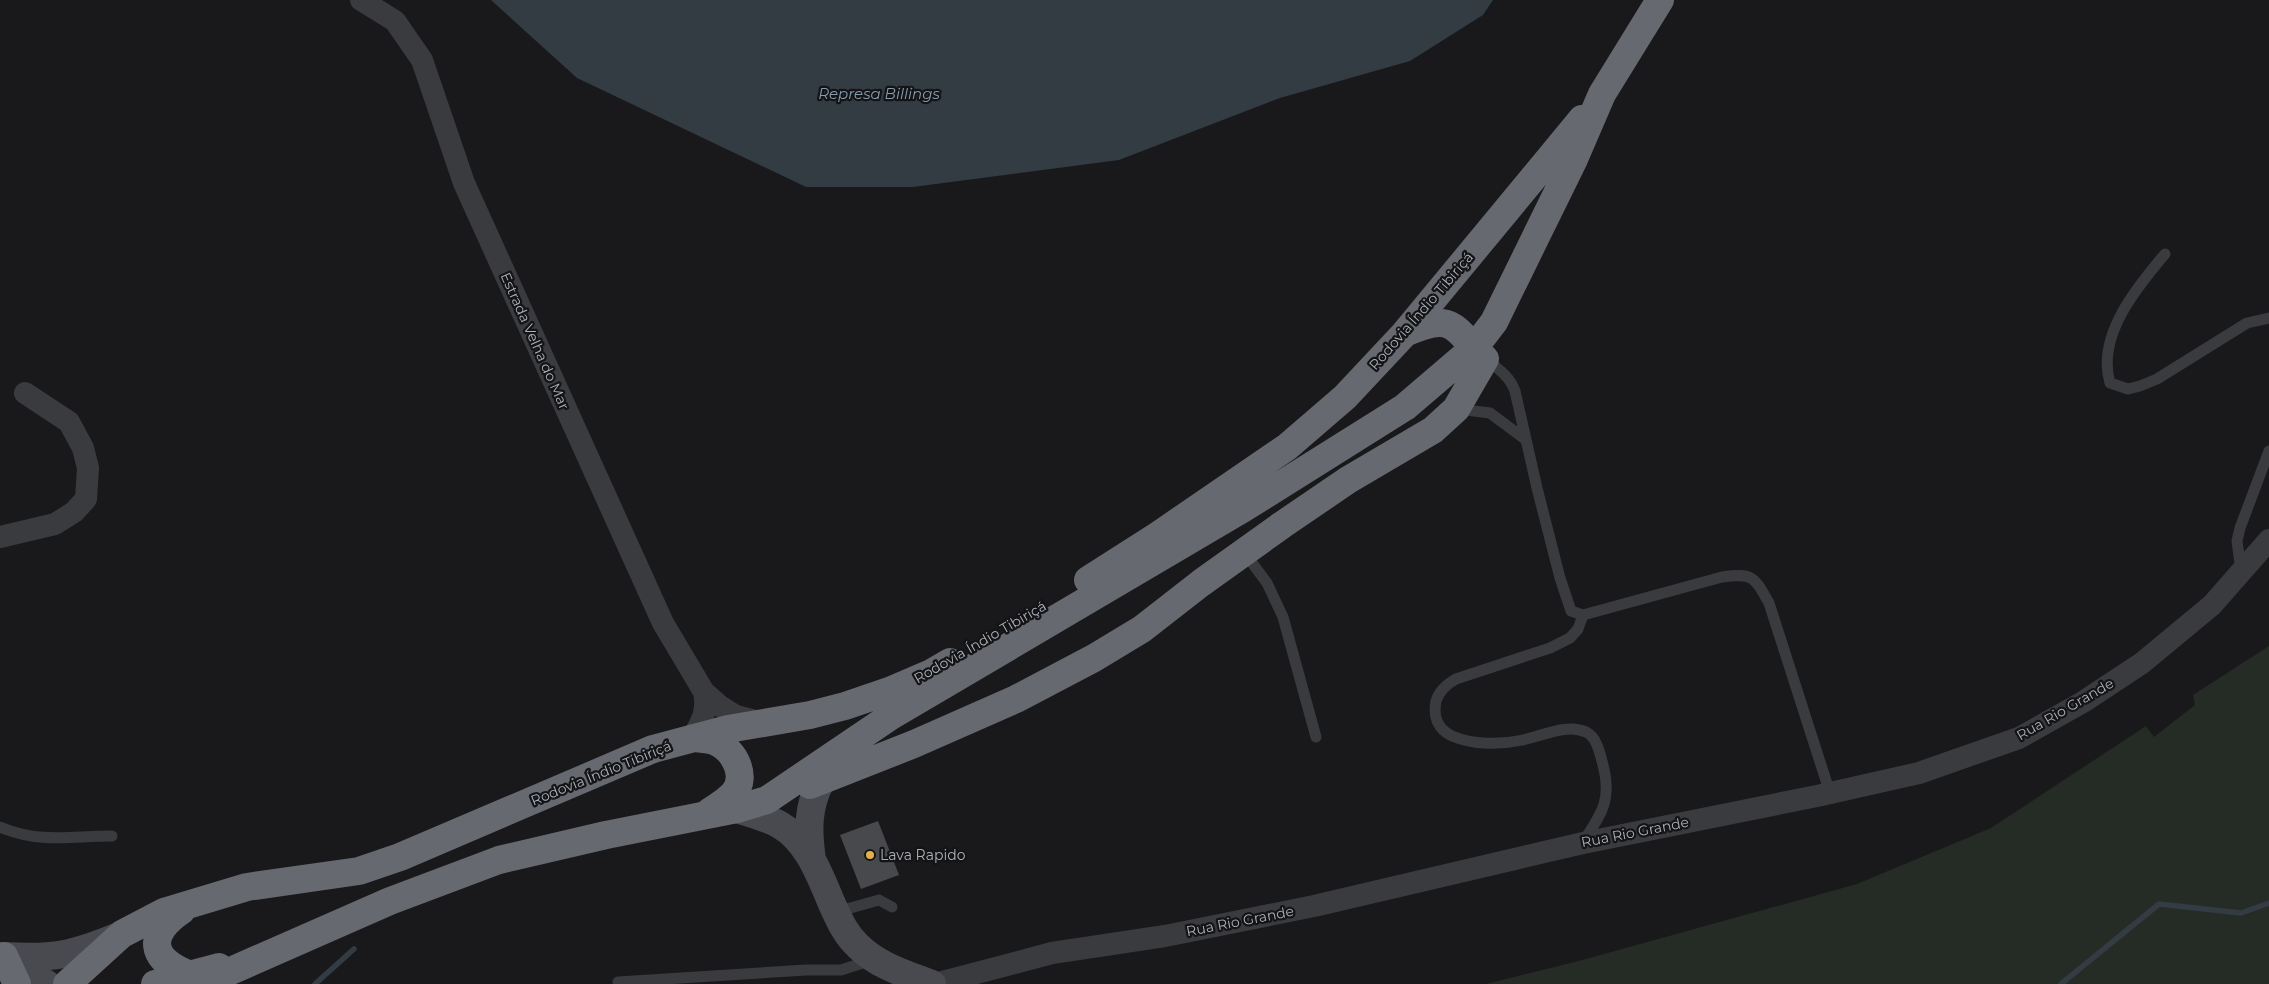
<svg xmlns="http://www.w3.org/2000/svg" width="2269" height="984" viewBox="0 0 2269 984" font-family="Montserrat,sans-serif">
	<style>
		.green { fill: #252c26 }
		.water { fill: #333b43 }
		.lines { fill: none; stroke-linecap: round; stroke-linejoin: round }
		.stream { stroke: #333b43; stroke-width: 5.5 }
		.building { fill: #48494d }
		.lane { stroke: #3a3b3f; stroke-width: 11 }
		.street { stroke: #3a3b3f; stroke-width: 22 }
		.secondary { stroke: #484a4f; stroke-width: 28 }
		.highway { stroke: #666970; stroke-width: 28 }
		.poi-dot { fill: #e3b148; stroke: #141416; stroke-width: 2 }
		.labels { text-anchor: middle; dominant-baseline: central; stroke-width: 4.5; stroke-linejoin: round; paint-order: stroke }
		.street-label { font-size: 14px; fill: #acb0b9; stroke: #141416 }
		.poi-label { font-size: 14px; fill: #acb0b9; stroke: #141416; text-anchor: start }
		.water-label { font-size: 15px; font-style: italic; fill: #869db1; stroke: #141416 }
	</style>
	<rect width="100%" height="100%" fill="#19191b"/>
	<path class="green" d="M2269 646V984H1486L1579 961 1857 884 1991 828 2146 726 2154 737 2195 705 2193 695Z"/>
	<path class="water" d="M491 0H1493L1483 15 1410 61 1280 98 1119 160 913 187H806L577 78Z"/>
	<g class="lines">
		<path class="stream" d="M315 984 354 949
			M2061 984 2159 904 2241 913 2269 903"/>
	</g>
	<path class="building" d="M878 821 899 875 861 889 840 835Z"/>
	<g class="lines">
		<path class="lane" d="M2165 254C2137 287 2096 336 2110 383L2128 389 2140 386 2157 379 2247 323 2269 318
			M1485 359C1497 368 1510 376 1515 391L1537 488 1560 578 1571 611 1583 615 1722 577C1753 573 1754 576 1769 603L1830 793
			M1458 409 1490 413 1525 439
			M1244 552 1267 583 1283 617 1316 737
			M2241 571 2237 541 2240 528 2269 451
			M1583 615 1578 629 1570 638 1550 648 1456 679C1447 684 1439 691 1436 701 1433 716 1437 729 1452 736 1473 745 1500 745 1523 740 1542 736 1568 723 1586 732 1597 737 1600 754 1603 765 1612 800 1602 813 1583 842
			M0 827C42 844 70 836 112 836
			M836 912 879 900 892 907
			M618 982 806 970H841L872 960"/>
		<path class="street" d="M361 0 395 21 422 60 464 183 663 623 704 692 720 706 736 716 764 723
			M0 537 55 524 74 512 86 499 88 468 83 448 69 422 25 393
			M692 738C702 722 708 711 704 692
			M935 984 1052 953 1165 936 1314 906 1583 843 1817 796 1919 773 2019 738 2083 702 2142 663 2212 605 2269 540"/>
		<path class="secondary" d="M737 809C751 814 767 817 780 825 808 841 820 876 832 904 839 919 845 934 858 946 878 966 906 974 932 984
			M812 860C808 831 807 808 821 781
			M4 956C54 959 73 955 119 936
			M6 958 47 984"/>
		<path class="highway" d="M1088 580 1157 536 1287 447 1345 397 1405 333 1582 119
			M693 738C700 739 709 739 716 742 734 750 748 776 734 793 727 801 717 807 709 812
			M810 785 914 744 1016 699 1094 658 1142 629 1201 583 1282 525 1348 480 1433 430 1456 409 1485 359C1452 326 1454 312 1405 333
			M181 911C147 934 149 959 188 974
			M4 956 17 984
			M67 984 122 934 164 912 247 887 359 871 400 857 653 749 728 729 810 715 845 706 889 691 931 673 950 662
			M155 984 219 967
			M201 984 390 901 499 860 606 835 737 809 767 800 891 716 1244 508 1405 407 1474 348 1494 322 1574 159 1602 94 1660 0"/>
	</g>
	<circle class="poi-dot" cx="870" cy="855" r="5"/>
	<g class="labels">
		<g class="street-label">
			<text transform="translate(1421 311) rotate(-49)">Rodovia Índio Tibiriçá</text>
			<text transform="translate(535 341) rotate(66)">Estrada Velha do Mar</text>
			<text transform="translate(980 642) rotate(-30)">Rodovia Índio Tibiriçá</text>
			<text transform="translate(2065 709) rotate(-30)">Rua Rio Grande</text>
			<text transform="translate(601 773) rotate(-22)">Rodovia Índio Tibiriçá</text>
			<text transform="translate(1635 832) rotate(-11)">Rua Rio Grande</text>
			<text transform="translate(1240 921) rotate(-11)">Rua Rio Grande</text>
		</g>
		<g class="poi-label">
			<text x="880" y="855">Lava Rapido</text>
		</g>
		<g class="water-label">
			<text x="879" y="93">Represa Billings</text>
		</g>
	</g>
</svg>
